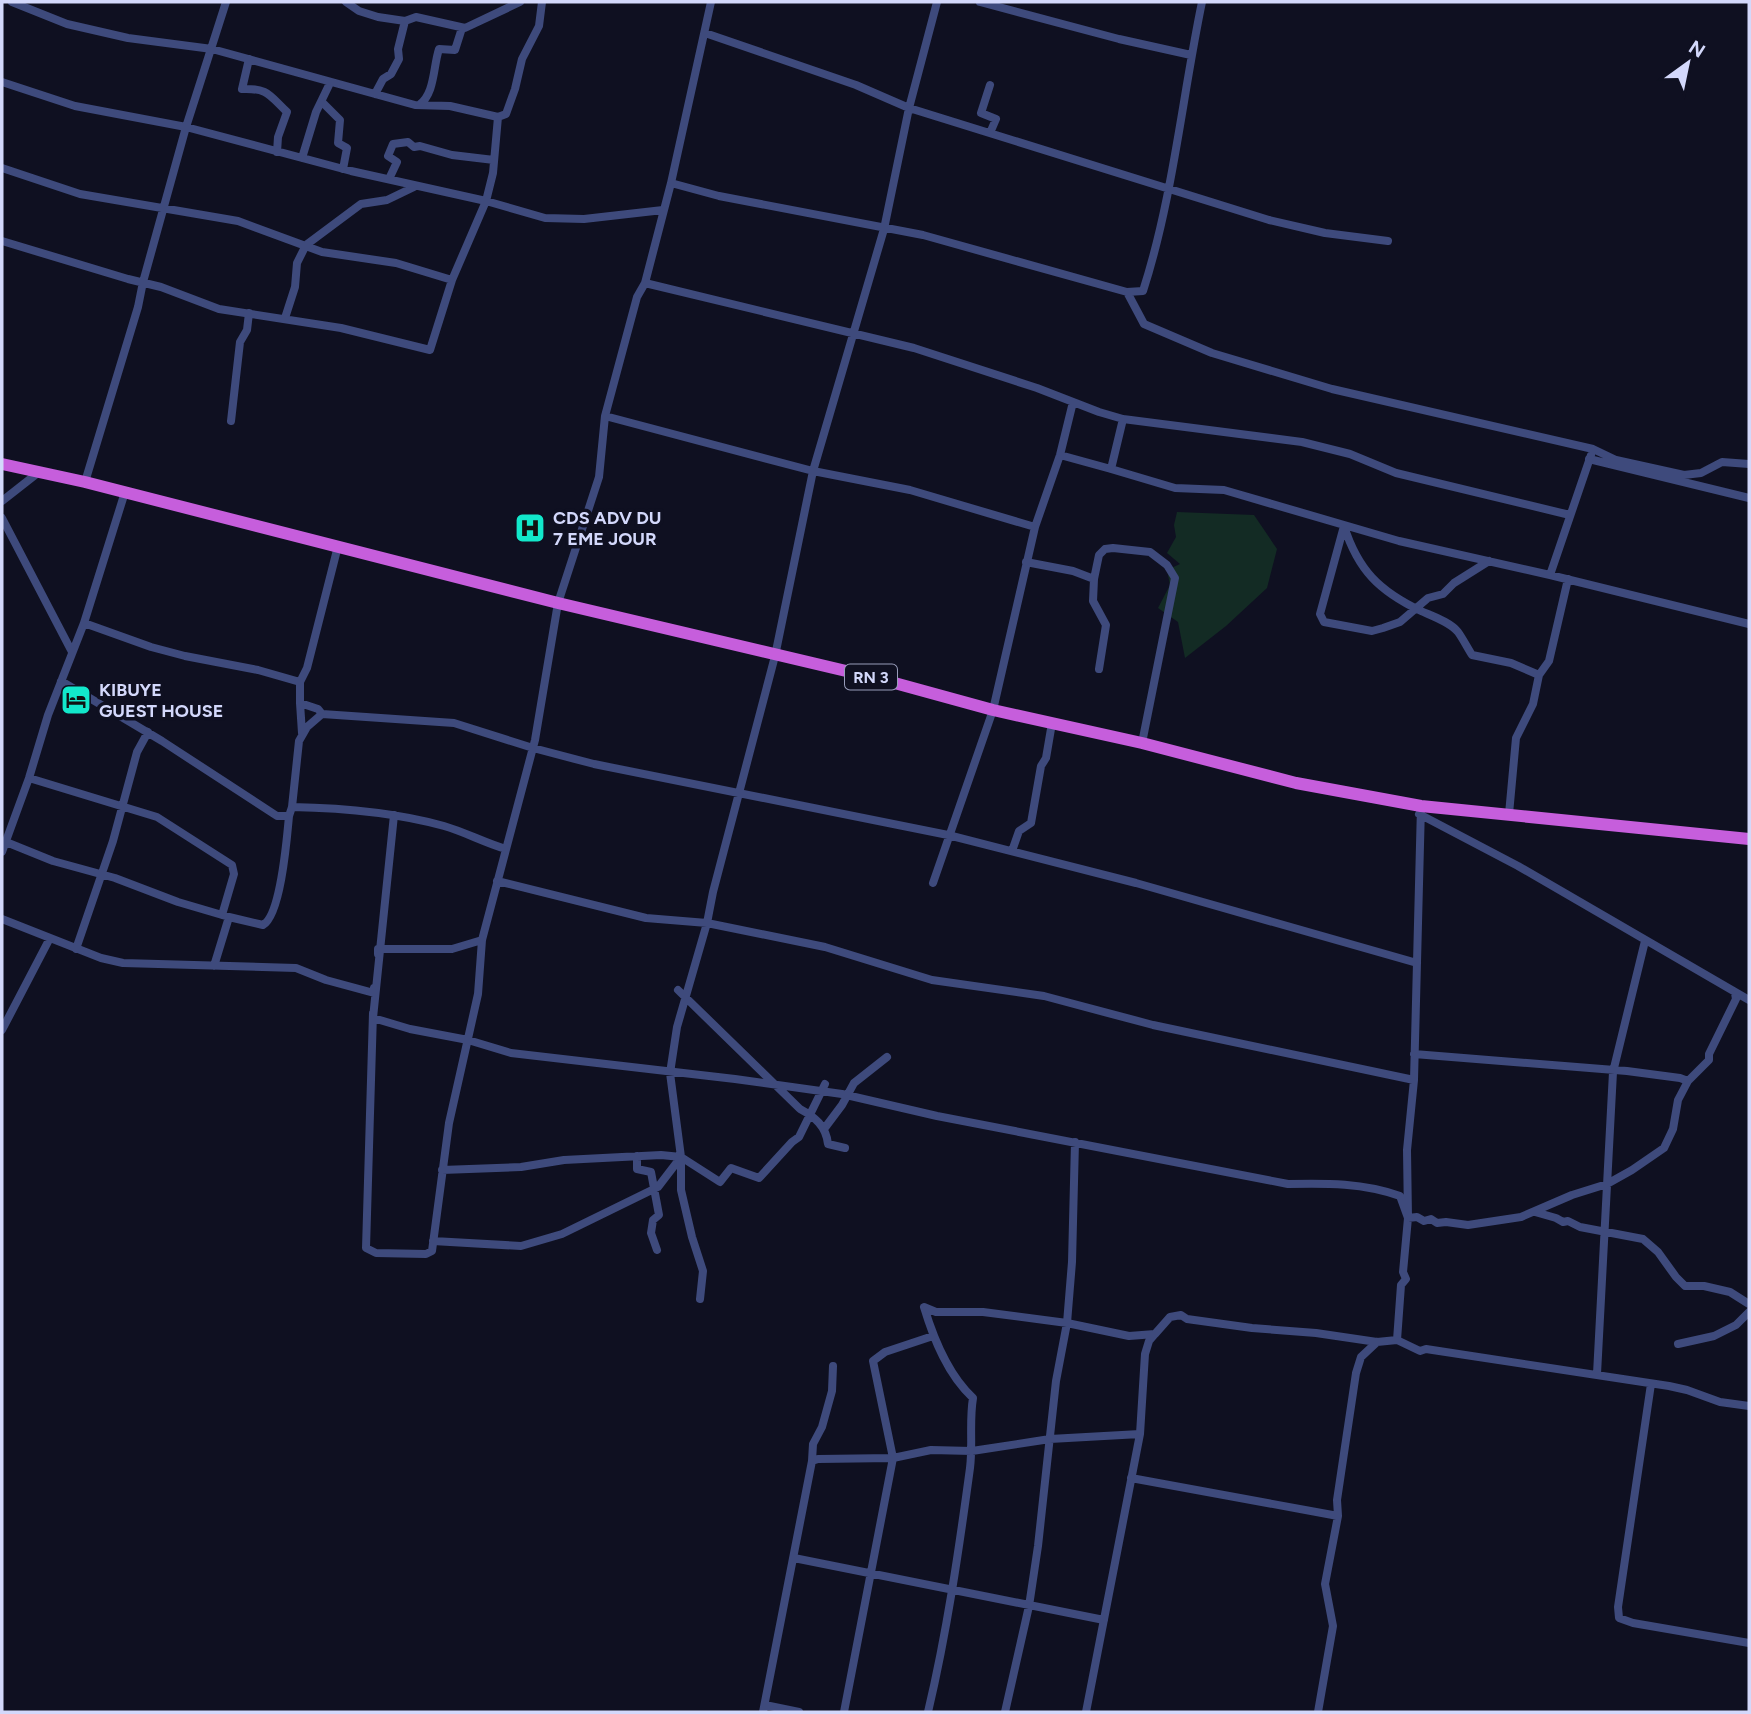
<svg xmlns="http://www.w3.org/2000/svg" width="1751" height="1714" viewBox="0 0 1751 1714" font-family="Figtree,sans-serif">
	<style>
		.green { fill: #132b24 }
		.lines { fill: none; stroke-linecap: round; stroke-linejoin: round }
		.minor { stroke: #3e4a7c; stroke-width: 8 }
		.trunk { stroke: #c65edc; stroke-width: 12 }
		.labels { text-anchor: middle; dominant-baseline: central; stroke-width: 7; stroke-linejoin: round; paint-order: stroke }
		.shield { fill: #0f1021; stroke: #989cba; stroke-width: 2 }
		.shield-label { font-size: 16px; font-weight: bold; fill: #d3d8fb }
		.poi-label { font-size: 18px; font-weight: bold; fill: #d3d8fb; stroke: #0f1021; text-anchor: start }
	</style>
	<rect width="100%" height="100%" fill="#0f1021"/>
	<path class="green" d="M1177 512 1254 515 1277 549 1267 588 1226 626 1185 658 1178 622 1158 608 1170 585 1167 570 1180 564 1167 553 1176 537 1174 525Z"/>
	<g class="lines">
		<path class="minor" d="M12 2 67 24 128 38 212 49 415 105 450 106 498 117
			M346 2 359 11 378 17 405 21 416 17 465 28 520 2
			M980 2 1119 39 1191 55
			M705 33 856 85 909 108 1269 220 1325 233 1388 241
			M249 59 242 89C268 88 269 95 287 112L278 137 277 152
			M2 82 75 106 186 127 351 171 486 201 545 218 584 219 663 210
			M990 85 981 113 996 119 990 133
			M375 94 383 79 391 74 399 59 398 49 405 21
			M322 102 340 120 338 143 347 148 343 169
			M419 105C435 94 433 67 439 49L455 50 462 28
			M302 158 316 112 330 83
			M2 168 80 194 238 221 322 252 396 263 452 280
			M389 179 397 162 388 156 393 144 408 142 414 147 420 146 452 155 494 160
			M671 183 719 196 923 235 1127 292 1144 324 1212 353 1332 389 1593 449 1616 460 1684 475 1701 473 1722 462 1749 464
			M2 241 128 279 161 287 219 309 341 328 430 350 452 280 486 201 493 173 498 117 506 114 515 89 522 59 539 26 542 2
			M645 283 914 348 1037 388 1099 412 1123 419 1302 442 1350 454 1396 473 1570 515
			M1127 292 1143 291C1173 198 1182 98 1202 2
			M285 318 295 287 297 263 306 245 361 204 387 200 414 187
			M605 416 813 471 910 490 1035 527
			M1123 419 1111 469 1175 488 1224 490 1399 541 1550 575 1749 624
			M231 421 240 342 247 330 249 313
			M1060 455 1111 469
			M1589 459 1749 498
			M85 482 138 307 143 282 186 127 226 2
			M2 501 39 472
			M2 518 72 652
			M1489 561 1454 583 1443 594 1428 598 1400 622 1383 628 1372 631 1324 622 1320 614 1344 526C1358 570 1379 591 1421 611 1432 616 1450 622 1458 632 1463 639 1467 647 1472 655L1511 663 1539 675 1533 704 1516 738 1509 814
			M1026 562 1073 571 1094 579
			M1550 575 1591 455
			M84 623 151 647 185 656 258 670 300 682
			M1099 669 1106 625 1093 601 1094 579 1099 555 1105 549 1113 548 1150 552 1167 565 1175 578 1142 743
			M1539 675 1549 661 1568 579
			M61 681 162 741 277 816H289L292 807C343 808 394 812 444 826 465 832 485 843 506 849
			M300 703 302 733
			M322 714 454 723 533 748 594 764 948 835 1136 883 1417 963
			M29 778 157 817 232 865 234 874 222 915
			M292 807 299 741 307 727 322 714 318 709 300 703V682L307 668 338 546
			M1419 814 1518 866 1749 1000
			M394 815 373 1018 410 1029 468 1040 511 1053 735 1079 842 1094 937 1116 1288 1184C1326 1183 1364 1183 1400 1196L1408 1218 1417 1217 1424 1221 1431 1219 1437 1223 1446 1222 1468 1225 1521 1217 1572 1195 1607 1184 1632 1170 1664 1148 1673 1129 1678 1100 1688 1081 1709 1060V1054L1736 999 1735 993
			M6 842 53 861 115 878 178 902 229 917
			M1012 851 1019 831 1031 823 1041 766 1046 758 1052 723
			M2 852 29 778 48 715 84 623 125 492
			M497 881 646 918 707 923 825 947 932 980 1044 996 1153 1025 1414 1080
			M933 883 993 710 1035 527 1060 455 1073 402
			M2 919 101 958 123 963 296 968 326 980 374 993V988
			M76 949 113 841 137 752 148 732
			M378 954V949H452L482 940
			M214 966 229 917 263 925C281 915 287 837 289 816
			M678 990 800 1109C815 1117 826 1126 828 1144L845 1148
			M373 1013 366 1248 376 1253 426 1254 432 1251 449 1123 478 994 482 940 535 740 558 603 599 477 605 416 637 297 645 283 671 183 711 2
			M2 1030 50 938
			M1414 1054 1627 1071 1680 1078 1688 1081
			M824 1129 842 1105 854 1083 887 1057
			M637 1156V1169L651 1172 659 1215 653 1220 651 1233 657 1250
			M442 1170 521 1167 564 1160 661 1155 681 1157 720 1182 731 1168 759 1178 792 1142 799 1137 825 1084
			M1535 1212 1556 1218 1563 1222 1568 1221 1580 1227 1643 1239 1658 1252 1676 1277 1685 1286H1704L1730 1292 1749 1304
			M433 1241 521 1246 562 1234 658 1187 681 1157
			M700 1299 703 1271 692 1237 681 1190V1157L670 1073 677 1027 707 923 713 892 775 656 813 471 884 229 909 108 937 2
			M1397 1340 1401 1285 1406 1279 1403 1272 1408 1218 1407 1150 1414 1080 1421 806
			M1678 1344 1714 1336 1736 1325 1749 1312
			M1597 1374 1613 1072 1645 941
			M1651 1384 1618 1607 1619 1618 1633 1623 1749 1643
			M812 1461 813 1444 822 1427 832 1391 833 1366
			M1131 1478 1338 1516
			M794 1558 1104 1620
			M765 1705 799 1712
			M763 1712 812 1461 818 1459 893 1458 931 1450 972 1451 1050 1439 1140 1434
			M844 1712 893 1458 873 1361 885 1352 933 1336
			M928 1712C947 1632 959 1549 970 1468 973 1444 969 1422 973 1398 948 1375 934 1340 924 1307L936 1312H983L1067 1323 1129 1336 1155 1334 1170 1317 1181 1315 1187 1319 1252 1328 1316 1333 1377 1342 1397 1340 1420 1351 1426 1349 1669 1386 1687 1390 1720 1402 1749 1406
			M1005 1712 1029 1606 1038 1546 1056 1381 1067 1323 1072 1262 1075 1142
			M1086 1712 1140 1434 1145 1354 1149 1341 1155 1334
			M1318 1712 1333 1626 1325 1584 1338 1516 1337 1500 1356 1373 1361 1357 1377 1342"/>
		<path class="trunk" d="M2 464 85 482 558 603 880 679 993 710 1142 743 1296 783 1421 806 1749 839"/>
	</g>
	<defs>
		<g id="hospital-square" transform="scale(1.575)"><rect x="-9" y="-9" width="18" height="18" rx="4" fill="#12e8cb" stroke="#0f1021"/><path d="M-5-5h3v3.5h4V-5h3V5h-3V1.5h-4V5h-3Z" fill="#111"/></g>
		<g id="hotel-square" transform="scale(1.575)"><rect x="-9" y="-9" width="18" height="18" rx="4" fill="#12e8cb" stroke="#0f1021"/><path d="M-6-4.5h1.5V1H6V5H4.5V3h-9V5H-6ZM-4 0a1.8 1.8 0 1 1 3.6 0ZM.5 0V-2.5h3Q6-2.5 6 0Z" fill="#111"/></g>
	</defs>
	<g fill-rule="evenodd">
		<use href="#hospital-square" x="530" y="528"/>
		<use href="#hotel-square" x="76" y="700"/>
	</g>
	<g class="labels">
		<rect class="shield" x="845" y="664.5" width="52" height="25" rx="5"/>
		<g class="shield-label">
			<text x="871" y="677">RN 3</text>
		</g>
		<g class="poi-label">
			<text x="553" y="518">CDS ADV DU<tspan x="553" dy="21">7 EME JOUR</tspan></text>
			<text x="99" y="690">KIBUYE<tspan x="99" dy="21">GUEST HOUSE</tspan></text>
		</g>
	</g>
	<rect width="1751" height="1714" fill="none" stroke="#d3d8fb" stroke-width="7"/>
	<g transform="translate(1688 63) rotate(33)" stroke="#0f1021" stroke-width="5" paint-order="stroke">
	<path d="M0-5L12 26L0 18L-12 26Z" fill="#d3d8fb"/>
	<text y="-10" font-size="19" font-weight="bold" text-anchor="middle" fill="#d3d8fb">N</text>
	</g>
</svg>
